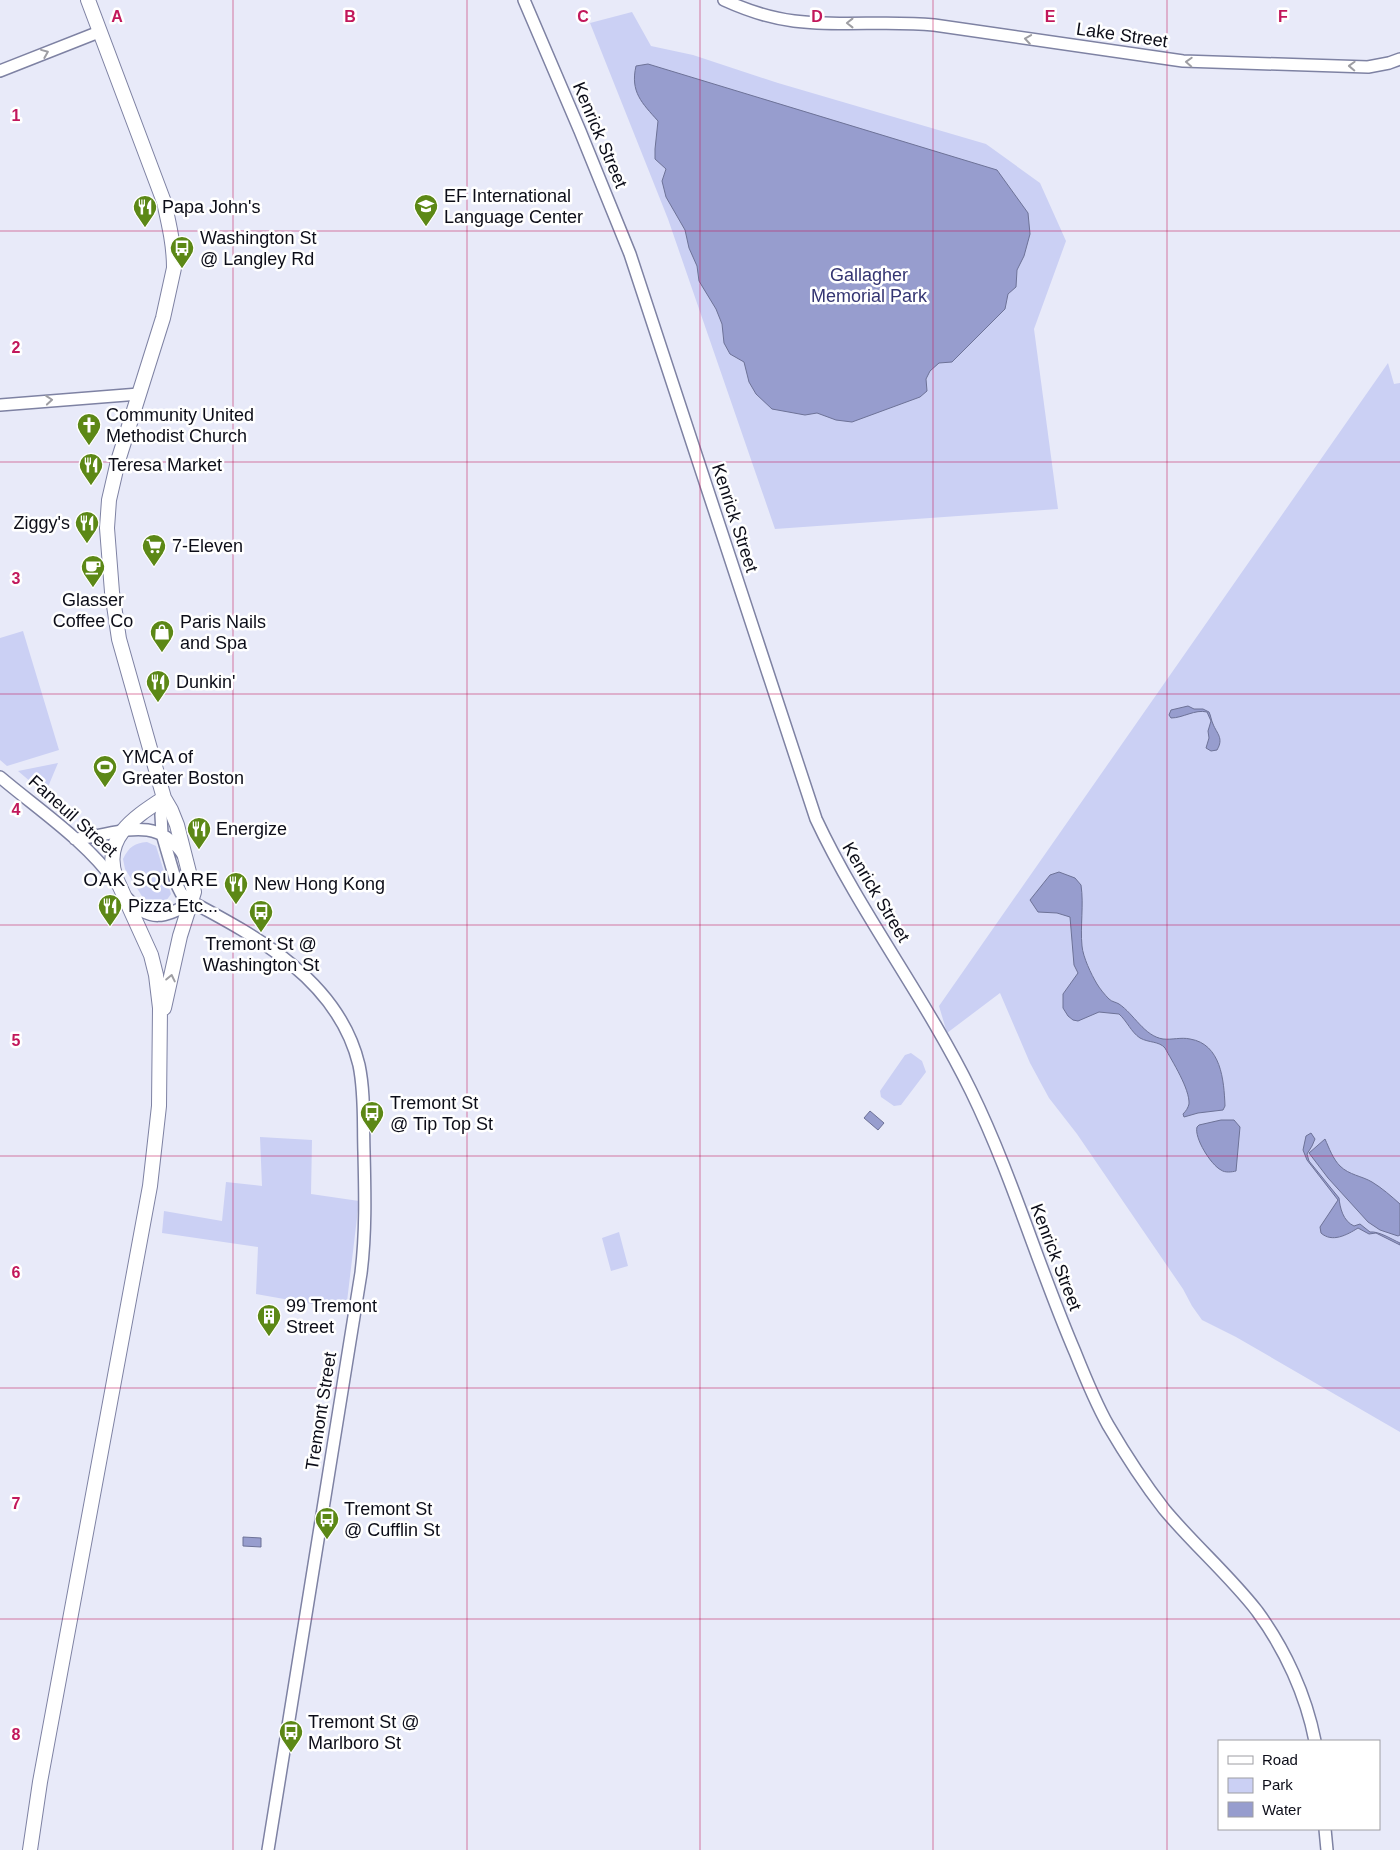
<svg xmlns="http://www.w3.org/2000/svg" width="1400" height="1850" viewBox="0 0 1400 1850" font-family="Arial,sans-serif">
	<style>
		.green { fill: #cbd0f4 }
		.water { fill: #979dce; stroke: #6d7297 }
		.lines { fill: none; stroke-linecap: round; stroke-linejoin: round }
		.secondary-casing { stroke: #7e82a3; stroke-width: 14 }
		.primary-casing { stroke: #7e82a3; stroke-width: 16 }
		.secondary { stroke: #fff; stroke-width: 11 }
		.primary { stroke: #fff; stroke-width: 14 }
		.oneway { stroke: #9e9ea3 }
		.grid { fill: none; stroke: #c2185b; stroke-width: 1; stroke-opacity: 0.55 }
		.labels { text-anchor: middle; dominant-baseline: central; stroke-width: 5; stroke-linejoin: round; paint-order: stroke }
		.street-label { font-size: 18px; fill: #0c0d18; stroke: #fff }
		.poi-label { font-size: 18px; fill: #0c0d18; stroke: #fff; text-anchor: start }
		.park-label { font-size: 18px; fill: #343572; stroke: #fff }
		.neighbourhood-label { font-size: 19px; letter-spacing: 1px; fill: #0c0d18; stroke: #fff }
		.grid-label { font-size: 16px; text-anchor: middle; font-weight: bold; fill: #c2185b; stroke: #fff; stroke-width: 5; stroke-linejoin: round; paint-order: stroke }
	</style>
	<rect width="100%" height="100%" fill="#e8eaf9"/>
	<path class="green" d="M632 12 651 46 693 55 778 83 986 144 1040 183 1066 241 1034 329 1058 509 775 529 668 219 590 23Z
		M1388 363 1394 384 1400 383V1432L1236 1337 1202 1320 1192 1306 1183 1289 1077 1134 1049 1098 1030 1063 1000 993 947 1033 939 1006Z
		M23 631 59 750 7 766 0 760V638Z
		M58 763 45 794 18 771Z
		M147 842 156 846 171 894 166 901 156 905 145 901 125 869 123 859C129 847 134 843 147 842Z
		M911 1053 922 1061 926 1072 901 1105 894 1106 881 1097 880 1091 905 1055Z
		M260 1137 312 1140 311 1194 359 1201 346 1310 256 1294 258 1247 162 1233 164 1211 222 1221 226 1182 262 1186Z
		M619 1232 628 1266 611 1271 602 1238Z"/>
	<path class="water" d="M648 64 997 170 1028 213 1030 234 1024 256 1017 270 1016 287 1008 294 1005 309 952 362 939 363 930 371 926 379 927 391 920 397 852 422 836 420 817 413 805 415 772 409 756 394 749 382 744 362 730 354 724 343 722 324 716 309 699 281 697 266 689 248 685 230 666 197 662 181 666 169 655 159V149L658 121C642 103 630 92 636 66Z
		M1188 706 1194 709H1203L1209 712C1211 716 1211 720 1213 724 1217 734 1224 738 1217 750L1211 751 1206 748 1209 738 1208 731 1211 721 1207 712C1195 709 1183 718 1171 718L1169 715 1171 710Z
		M1059 872 1075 878 1081 885C1084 905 1080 926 1082 946 1083 957 1091 974 1097 984 1100 989 1105 995 1109 999 1112 1002 1116 1002 1119 1004 1134 1014 1144 1036 1163 1039 1172 1040 1181 1037 1190 1039 1221 1044 1224 1080 1225 1106L1223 1110 1198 1113 1184 1117 1183 1114C1186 1111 1188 1108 1189 1104 1190 1089 1172 1061 1165 1048 1159 1041 1149 1043 1140 1038 1131 1032 1127 1021 1119 1014L1099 1012 1078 1021 1073 1020 1068 1016 1063 1008V994L1078 973 1074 965 1070 917 1057 913 1038 912 1030 900 1050 875Z
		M870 1111 884 1123 878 1130 864 1118Z
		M1221 1120H1234L1240 1127 1236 1171C1232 1172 1225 1173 1221 1170 1211 1165 1194 1138 1197 1127L1199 1125Z
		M1311 1133 1315 1139 1312 1146 1307 1154 1309 1161 1339 1198C1340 1208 1343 1221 1354 1226L1360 1224 1370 1232C1379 1231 1391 1239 1400 1243V1245L1376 1233 1369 1234 1358 1228C1347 1235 1332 1243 1321 1233L1320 1227 1338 1200 1307 1160 1303 1150 1306 1136Z
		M1325 1139C1329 1148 1333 1159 1340 1166 1349 1175 1362 1176 1372 1182 1382 1188 1391 1196 1400 1204V1235L1398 1236 1380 1230 1368 1222 1328 1178 1309 1153Z
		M243 1537 261 1538V1547L243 1546Z"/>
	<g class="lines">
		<g class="secondary-casing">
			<path id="secondary" d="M524 0 580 131 630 254 816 819C860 913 925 997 971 1091 1012 1175 1038 1266 1075 1352 1085 1377 1095 1402 1108 1425 1125 1454 1143 1482 1164 1509 1193 1544 1229 1575 1257 1611 1285 1649 1306 1695 1315 1741
				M724 0C746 10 769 18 794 21 840 27 887 20 934 25L1183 61 1368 67 1389 63 1400 59
				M0 71 99 32
				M0 405 139 394
				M0 777C39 810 86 841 116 883
				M164 798 161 815 162 834 177 885 181 893 188 900C258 937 339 981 359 1065 365 1094 363 1123 364 1152 365 1193 366 1233 361 1273L268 1850
				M75 839C116 836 155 811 184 856
				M127 898C149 923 166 918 192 902
				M1325 1829 1327 1850"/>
		</g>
		<g class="primary-casing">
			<path id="primary" d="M88 0 164 202C169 224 174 245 174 268L163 318 118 461 109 500 107 528 112 592 119 639 164 798 171 810 177 825 194 892 180 936 164 1008
				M30 1850 40 1782 150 1186 159 1106 160 1008 156 975 151 955 116 878C101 838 135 817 164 798"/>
		</g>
		<use href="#secondary" class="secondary"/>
		<use href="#primary" class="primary"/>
	</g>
	<defs><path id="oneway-chevron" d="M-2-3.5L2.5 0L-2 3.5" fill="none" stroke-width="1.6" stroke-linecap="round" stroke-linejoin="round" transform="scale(1.25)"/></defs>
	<g class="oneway">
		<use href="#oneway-chevron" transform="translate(850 23) rotate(-180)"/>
		<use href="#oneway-chevron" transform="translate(1028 39) rotate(-171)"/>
		<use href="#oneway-chevron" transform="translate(45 53) rotate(-22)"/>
		<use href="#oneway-chevron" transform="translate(1189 62) rotate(-177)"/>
		<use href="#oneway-chevron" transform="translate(1352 66) rotate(-178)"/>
		<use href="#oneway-chevron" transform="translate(49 400) rotate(-5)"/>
		<use href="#oneway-chevron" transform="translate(171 978) rotate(-78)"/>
	</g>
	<path class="grid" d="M233 0V1850M467 0V1850M700 0V1850M933 0V1850M1167 0V1850M0 231H1400M0 462H1400M0 694H1400M0 925H1400M0 1156H1400M0 1388H1400M0 1619H1400"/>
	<defs>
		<g id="school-pin" transform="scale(1.25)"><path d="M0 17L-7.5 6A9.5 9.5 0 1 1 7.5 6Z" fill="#5c8816" stroke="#fff"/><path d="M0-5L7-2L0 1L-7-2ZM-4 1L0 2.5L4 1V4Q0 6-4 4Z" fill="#fff"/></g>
		<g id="restaurant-pin" transform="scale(1.25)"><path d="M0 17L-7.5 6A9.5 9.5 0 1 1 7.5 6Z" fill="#5c8816" stroke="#fff"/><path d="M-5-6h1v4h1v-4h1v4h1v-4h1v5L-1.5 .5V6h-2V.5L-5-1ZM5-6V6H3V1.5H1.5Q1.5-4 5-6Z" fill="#fff"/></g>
		<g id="bus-pin" transform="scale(1.25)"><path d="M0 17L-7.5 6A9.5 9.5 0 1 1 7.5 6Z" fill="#5c8816" stroke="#fff"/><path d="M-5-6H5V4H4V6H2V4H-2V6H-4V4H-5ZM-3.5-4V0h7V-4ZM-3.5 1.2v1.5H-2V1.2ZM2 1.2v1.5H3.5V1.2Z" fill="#fff"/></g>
		<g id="church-pin" transform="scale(1.25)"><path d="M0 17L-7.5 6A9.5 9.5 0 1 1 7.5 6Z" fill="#5c8816" stroke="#fff"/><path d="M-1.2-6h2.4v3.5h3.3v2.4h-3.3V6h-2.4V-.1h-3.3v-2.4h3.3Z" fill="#fff"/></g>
		<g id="supermarket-pin" transform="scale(1.25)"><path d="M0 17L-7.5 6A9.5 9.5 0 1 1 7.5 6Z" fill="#5c8816" stroke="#fff"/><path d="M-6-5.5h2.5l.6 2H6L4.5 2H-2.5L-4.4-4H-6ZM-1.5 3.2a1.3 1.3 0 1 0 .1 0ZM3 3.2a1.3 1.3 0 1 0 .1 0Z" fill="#fff"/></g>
		<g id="cafe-pin" transform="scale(1.25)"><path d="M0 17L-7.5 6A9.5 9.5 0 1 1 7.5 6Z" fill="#5c8816" stroke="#fff"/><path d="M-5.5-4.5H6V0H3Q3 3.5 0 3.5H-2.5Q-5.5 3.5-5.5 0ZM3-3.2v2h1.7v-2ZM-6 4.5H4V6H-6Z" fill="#fff"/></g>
		<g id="shop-pin" transform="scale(1.25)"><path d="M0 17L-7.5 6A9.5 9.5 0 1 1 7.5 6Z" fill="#5c8816" stroke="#fff"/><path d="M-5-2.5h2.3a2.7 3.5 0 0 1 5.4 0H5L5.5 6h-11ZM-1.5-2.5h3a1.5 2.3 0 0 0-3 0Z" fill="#fff"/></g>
		<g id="stadium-pin" transform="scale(1.25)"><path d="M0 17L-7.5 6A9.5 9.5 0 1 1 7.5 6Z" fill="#5c8816" stroke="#fff"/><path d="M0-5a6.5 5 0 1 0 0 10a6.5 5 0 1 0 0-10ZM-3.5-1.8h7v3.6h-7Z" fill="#fff"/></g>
		<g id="building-pin" transform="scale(1.25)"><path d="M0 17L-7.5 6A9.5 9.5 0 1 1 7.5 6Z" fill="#5c8816" stroke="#fff"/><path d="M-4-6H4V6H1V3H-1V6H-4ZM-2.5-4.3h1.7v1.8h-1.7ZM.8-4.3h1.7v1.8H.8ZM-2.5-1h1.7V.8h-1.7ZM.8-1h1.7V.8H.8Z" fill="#fff"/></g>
	</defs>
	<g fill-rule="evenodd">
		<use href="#school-pin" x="426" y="206"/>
		<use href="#restaurant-pin" x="145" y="207"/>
		<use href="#bus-pin" x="182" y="248"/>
		<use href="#church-pin" x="89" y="425"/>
		<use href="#restaurant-pin" x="91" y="465"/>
		<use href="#restaurant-pin" x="87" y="523"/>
		<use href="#supermarket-pin" x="154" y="546"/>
		<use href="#cafe-pin" x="93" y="567"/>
		<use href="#shop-pin" x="162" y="632"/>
		<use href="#restaurant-pin" x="158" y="682"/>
		<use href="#stadium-pin" x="105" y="767"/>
		<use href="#restaurant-pin" x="199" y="829"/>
		<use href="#restaurant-pin" x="236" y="884"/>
		<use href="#restaurant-pin" x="110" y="906"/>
		<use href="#bus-pin" x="261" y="912"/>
		<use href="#bus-pin" x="372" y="1113"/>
		<use href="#building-pin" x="269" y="1316"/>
		<use href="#bus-pin" x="327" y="1519"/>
		<use href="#bus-pin" x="291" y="1732"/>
	</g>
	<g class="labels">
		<g class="street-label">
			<text transform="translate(1122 35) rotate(8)">Lake Street</text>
			<text transform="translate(600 135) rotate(67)">Kenrick Street</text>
			<text transform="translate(735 518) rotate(72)">Kenrick Street</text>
			<text transform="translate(73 816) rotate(42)">Faneuil Street</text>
			<text transform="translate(876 892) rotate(59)">Kenrick Street</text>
			<text transform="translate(1056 1257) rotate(69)">Kenrick Street</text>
			<text transform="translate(321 1411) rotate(-81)">Tremont Street</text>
		</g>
		<g class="poi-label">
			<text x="444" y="196">EF International<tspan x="444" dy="21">Language Center</tspan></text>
			<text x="162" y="207">Papa John's</text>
			<text x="200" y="238">Washington St<tspan x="200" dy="21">@ Langley Rd</tspan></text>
			<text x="106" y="415">Community United<tspan x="106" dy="21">Methodist Church</tspan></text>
			<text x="108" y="465">Teresa Market</text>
			<text x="70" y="523" text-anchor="end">Ziggy's</text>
			<text x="172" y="546">7-Eleven</text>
			<text x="93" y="600" text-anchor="middle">Glasser<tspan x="93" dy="21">Coffee Co</tspan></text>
			<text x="180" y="622">Paris Nails<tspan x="180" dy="21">and Spa</tspan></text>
			<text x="176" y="682">Dunkin'</text>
			<text x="122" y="757">YMCA of<tspan x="122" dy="21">Greater Boston</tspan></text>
			<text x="216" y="829">Energize</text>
			<text x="254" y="884">New Hong Kong</text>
			<text x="128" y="906">Pizza Etc...</text>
			<text x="261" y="944" text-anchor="middle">Tremont St @<tspan x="261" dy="21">Washington St</tspan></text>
			<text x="390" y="1103">Tremont St<tspan x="390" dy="21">@ Tip Top St</tspan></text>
			<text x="286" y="1306">99 Tremont<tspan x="286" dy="21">Street</tspan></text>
			<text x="344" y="1509">Tremont St<tspan x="344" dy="21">@ Cufflin St</tspan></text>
			<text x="308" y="1722">Tremont St @<tspan x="308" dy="21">Marlboro St</tspan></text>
		</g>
		<g class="park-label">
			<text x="869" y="275">Gallagher<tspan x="869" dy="21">Memorial Park</tspan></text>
		</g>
		<g class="neighbourhood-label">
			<text x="151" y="879">OAK SQUARE</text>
		</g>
	</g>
	<g class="grid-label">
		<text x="117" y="22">A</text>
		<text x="350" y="22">B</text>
		<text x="583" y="22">C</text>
		<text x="817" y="22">D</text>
		<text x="1050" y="22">E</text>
		<text x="1283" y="22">F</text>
		<text x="16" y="121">1</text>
		<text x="16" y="353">2</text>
		<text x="16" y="584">3</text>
		<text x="16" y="815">4</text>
		<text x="16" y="1046">5</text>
		<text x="16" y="1278">6</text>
		<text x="16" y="1509">7</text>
		<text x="16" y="1740">8</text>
	</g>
	<rect x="1218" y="1740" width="162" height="90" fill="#ffffff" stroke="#9e9ea3"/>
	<rect x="1228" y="1756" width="25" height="8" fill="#ffffff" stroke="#9e9ea3"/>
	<text x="1262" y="1765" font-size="15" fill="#0c0d18">Road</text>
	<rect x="1228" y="1778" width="25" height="15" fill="#cbd0f4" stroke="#9e9ea3"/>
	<text x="1262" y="1790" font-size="15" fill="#0c0d18">Park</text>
	<rect x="1228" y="1802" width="25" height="15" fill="#979dce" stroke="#9e9ea3"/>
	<text x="1262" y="1815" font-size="15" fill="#0c0d18">Water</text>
</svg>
